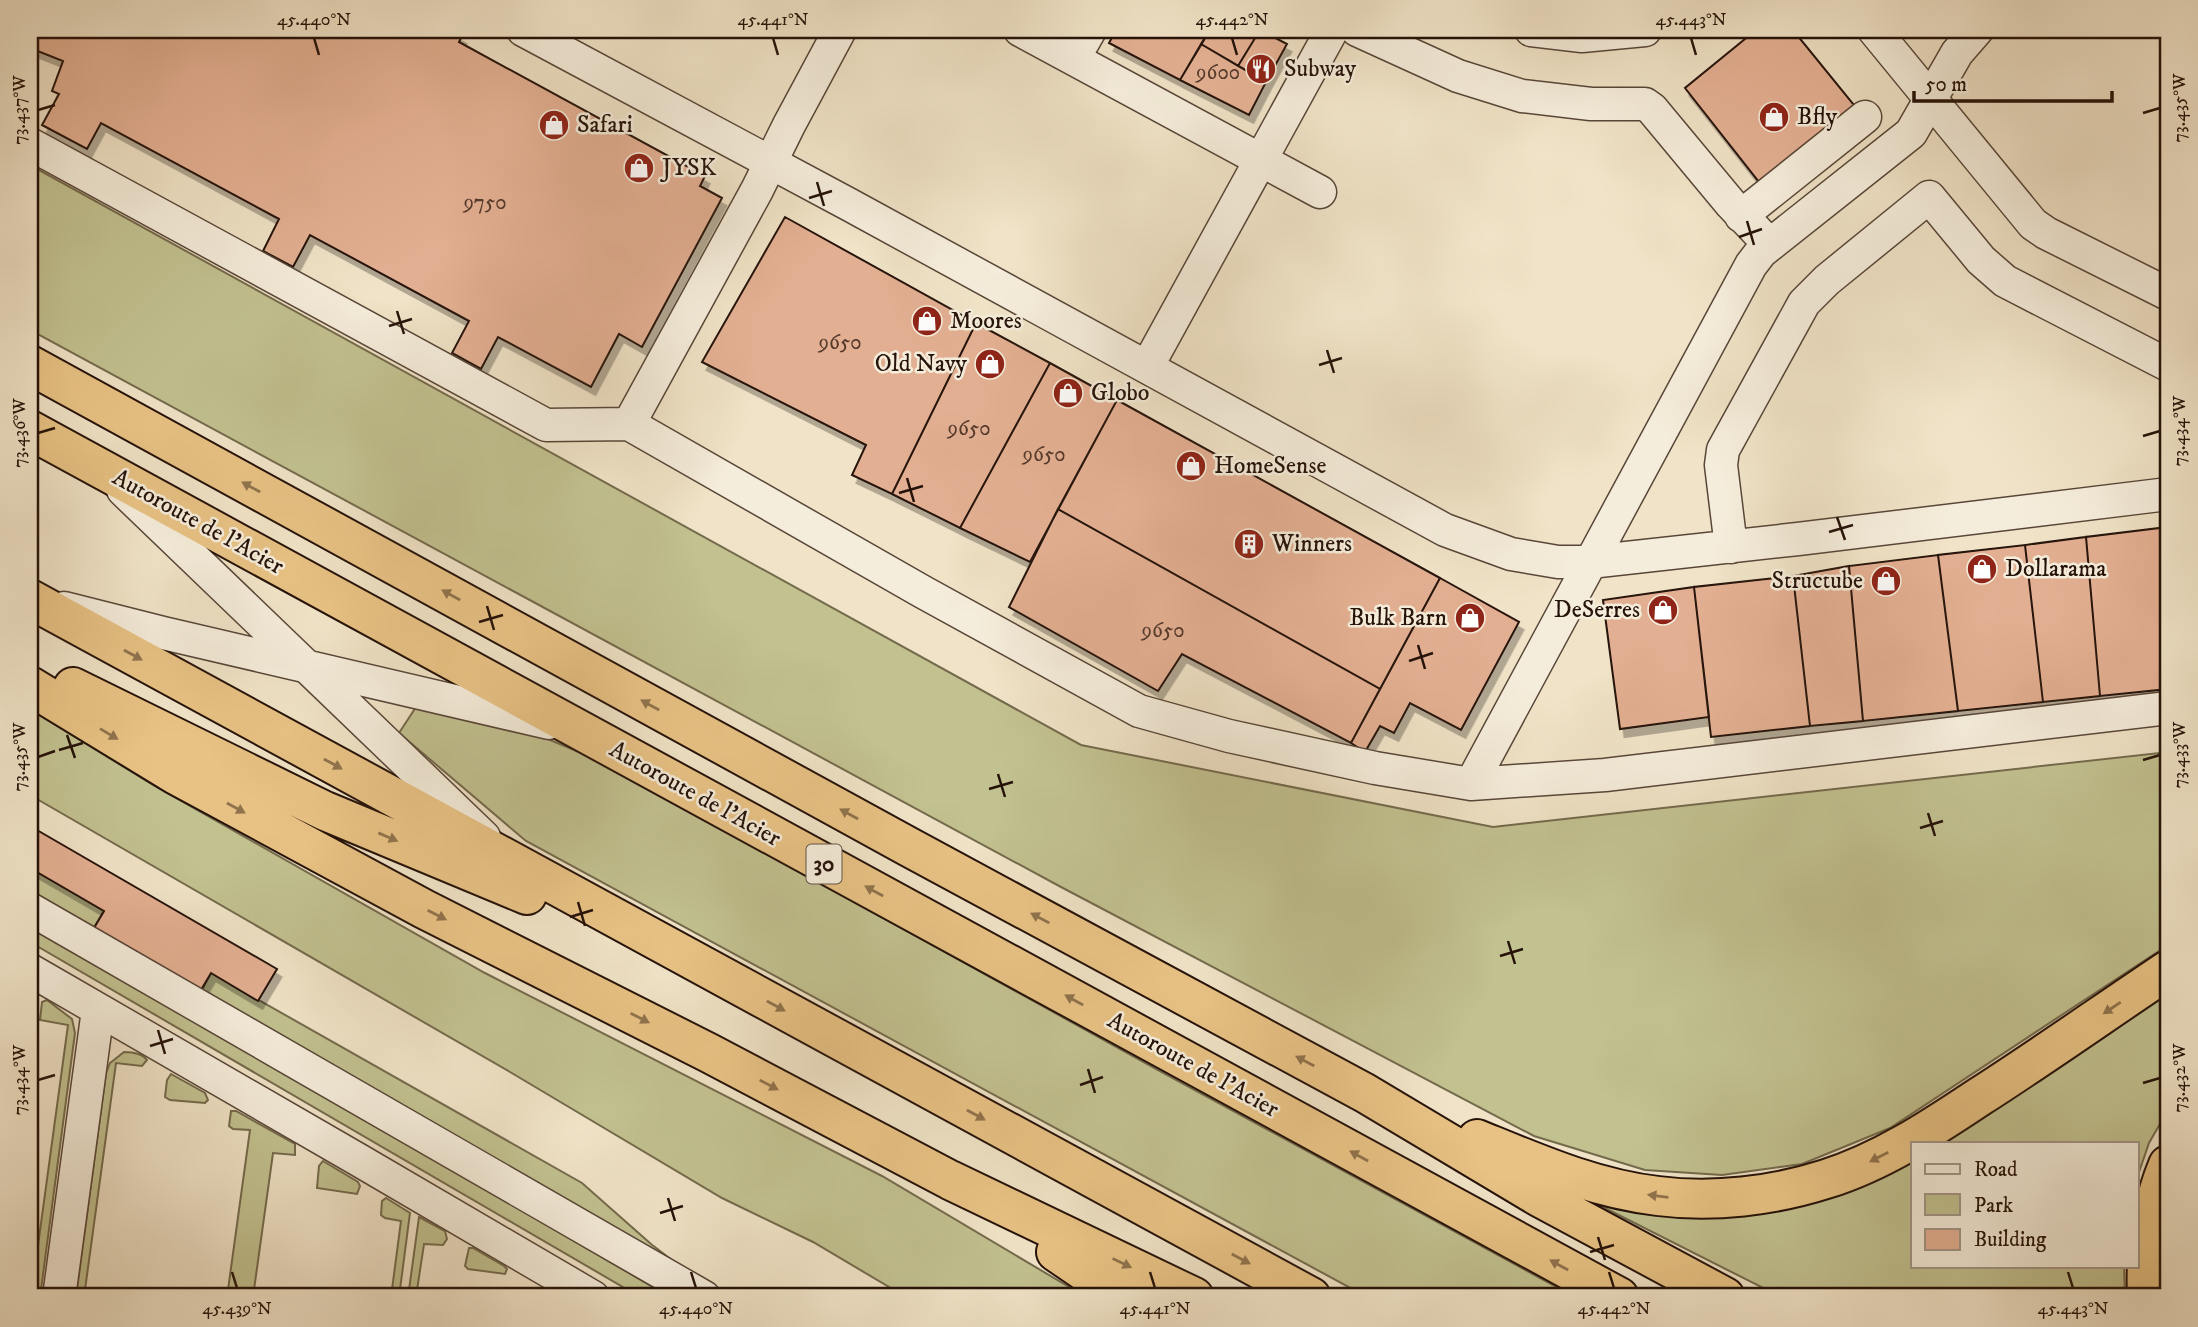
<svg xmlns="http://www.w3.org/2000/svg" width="2198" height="1327" viewBox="0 0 2198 1327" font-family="'IM FELL DW Pica',serif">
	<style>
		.green { fill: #c2c190; stroke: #746a4c; stroke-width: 2 }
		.building { fill: #e3af92; stroke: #251209; stroke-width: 2; filter: url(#shadow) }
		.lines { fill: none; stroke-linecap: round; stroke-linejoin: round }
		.minor-casing { stroke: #584638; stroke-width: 35 }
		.highway-casing { stroke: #251209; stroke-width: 42 }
		.minor { stroke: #f5eddb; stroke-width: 32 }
		.highway { stroke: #e8c284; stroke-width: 38 }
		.oneway { fill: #90734d }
		.ticks { fill: none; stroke: #251209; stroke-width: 2.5 }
		.labels { text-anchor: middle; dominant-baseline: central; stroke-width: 5; stroke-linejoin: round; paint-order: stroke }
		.number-label { font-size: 21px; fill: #54392b }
		.shield { fill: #f5eddb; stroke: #635448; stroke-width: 2 }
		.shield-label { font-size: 23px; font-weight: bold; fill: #251209 }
		.poi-label { font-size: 24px; fill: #251209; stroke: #f5eddb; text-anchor: start }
		.street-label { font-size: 24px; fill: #251209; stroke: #f5eddb }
		.neatline { fill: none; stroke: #251209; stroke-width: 2.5 }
		.ticks-label { font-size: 18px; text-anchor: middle; fill: #251209 }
	</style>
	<defs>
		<filter id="shadow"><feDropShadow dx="4.5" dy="8" stdDeviation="0" flood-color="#0004"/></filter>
	</defs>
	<rect width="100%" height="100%" fill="#f0e3c7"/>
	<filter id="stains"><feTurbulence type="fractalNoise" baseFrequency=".00286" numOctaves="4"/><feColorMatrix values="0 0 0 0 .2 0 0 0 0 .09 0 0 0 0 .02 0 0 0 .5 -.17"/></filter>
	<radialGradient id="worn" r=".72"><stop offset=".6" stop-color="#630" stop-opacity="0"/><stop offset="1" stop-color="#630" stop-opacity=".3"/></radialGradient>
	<path class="green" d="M30 165 1081 745 1493 827 2168 752V945L1890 1128 1802 1164 1722 1175 1645 1170 1534 1136 1061 887 30 330Z
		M420 701 504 721 596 759 1158 1070 1575 1297H1367L526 841 399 733Z
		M30 709 153 785 485 973 882 1176 1086 1297H906L813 1242 722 1198 510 1072 30 795Z
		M30 868 104 911 94 928 202 990 211 973 582 1183 651 1244 720 1297H708L30 897Z
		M30 922 663 1293 669 1297H640L30 942Z
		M2168 990V1110L2149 1143 2137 1178V1143H1942Z
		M47 1000 72 1019 75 1033 40 1297H31L68 1025 40 1020 42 1002Z
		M124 1052C132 1052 142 1053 147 1060L142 1066 116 1063 84 1297H76L106 1073 110 1063Z
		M171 1074 205 1093 208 1100 205 1103 170 1100 165 1097 167 1080Z
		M231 1111H236L295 1144V1155L273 1153 253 1297H227L250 1130 233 1129 229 1126Z
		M1913 1160V1266H2124L2125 1297H1781L1593 1202Z
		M323 1161 358 1182 360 1186 357 1194 317 1188 319 1166Z
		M386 1198 410 1213 399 1297H391L401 1221 385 1218 381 1215 382 1201Z
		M419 1217 445 1231 447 1239 443 1245 424 1244 416 1297H408Z
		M469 1248H473L504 1266 507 1269 505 1274 468 1269 465 1266Z"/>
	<path class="building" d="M30 30H451L462 36 459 42 705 176 700 186 722 198 642 347 619 334 591 387 498 337 481 369 452 353 469 321 310 235 293 267 263 251 279 219 101 123 87 149 42 125 59 94 52 91 63 61 30 48Z
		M1116 30H1210L1180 80 1109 43Z
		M1210 30H1260L1238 66 1201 44Z
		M1260 30 1287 44 1266 82 1238 66Z
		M1756 30H1793L1854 105 1759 182 1685 88Z
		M1201 44 1266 82 1249 115 1180 80Z
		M785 217 976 323 892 494 852 475 866 445 702 362Z
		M976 323 1050 363 960 528 892 494Z
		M1050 363 1117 400 1030 562 960 528Z
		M1117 400 1440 578 1380 689 1058 509Z
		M1058 509 1380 689 1351 743 1182 654 1158 691 1009 607Z
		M2168 527V689L2100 696 2086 537Z
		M2086 537 2100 696 2043 702 2025 545Z
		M2025 545 2043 702 1958 711 1938 555Z
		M1938 555 1958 711 1863 721 1849 566Z
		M1849 566 1863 721 1810 726 1793 576Z
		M1793 576 1810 726 1711 737 1694 587Z
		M1440 578 1519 622 1461 730 1410 703 1394 733 1380 726 1365 752 1351 743Z
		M1694 587 1709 717 1620 729 1603 600Z
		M30 826 277 969 258 1001 211 973 201 990 94 928 104 911 30 868Z"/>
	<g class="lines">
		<g class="minor-casing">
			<path id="minor" d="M523 30 850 205 1445 530 1511 554 1558 562H1590L1798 539 2168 494
				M1020 30 1320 192
				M1357 30 1458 76 1522 96 1591 104H1645L1652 109 1731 204 1770 245
				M1531 30 1582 36 1645 30
				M1874 30 2033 224 2046 233 2168 294
				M1074 58 1090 30
				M30 144 546 425 629 424 923 592 1139 711 1229 736 1375 768 1471 784 1605 775 2168 708
				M1741 216 1865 117
				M1147 367 1332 30
				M629 424 757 190 789 125 840 30
				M123 490 484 837
				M1731 547 1721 465 1723 450 1804 303 1827 280 1929 197 1981 260 2005 281 2168 365
				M64 608 163 633 549 723
				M1471 784 1751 265 1761 252 1911 133 1957 53 1977 30
				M30 909 704 1297
				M30 970C218 1078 406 1187 593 1297
				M59 1297 98 1010"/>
		</g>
		<g class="highway-casing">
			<path id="highway" d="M30 365 909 847 1365 1093 1539 1197 1725 1297
				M30 430 1619 1297
				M30 599 1311 1297
				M30 686 176 775 424 909 709 1053 950 1180 1194 1297
				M73 687 325 811 527 895
				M1477 1139C1536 1163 1595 1189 1658 1196 1713 1203 1773 1196 1826 1179 1881 1162 1931 1129 1979 1097 2043 1056 2105 1012 2168 970
				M1056 1252 1122 1297
				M2147 1297C2145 1252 2151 1206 2168 1165"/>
		</g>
		<use href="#minor" class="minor"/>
		<use href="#highway" class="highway"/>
	</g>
	<defs><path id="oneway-solid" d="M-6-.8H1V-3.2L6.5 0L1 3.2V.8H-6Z" transform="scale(1.75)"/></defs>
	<g class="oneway">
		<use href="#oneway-solid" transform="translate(251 487) rotate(-151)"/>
		<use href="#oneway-solid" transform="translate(451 595) rotate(-151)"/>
		<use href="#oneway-solid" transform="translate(133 655) rotate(29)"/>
		<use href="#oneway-solid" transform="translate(650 705) rotate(-151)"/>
		<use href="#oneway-solid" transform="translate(109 734) rotate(31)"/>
		<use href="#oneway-solid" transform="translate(333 764) rotate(29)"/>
		<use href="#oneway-solid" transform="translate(236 808) rotate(29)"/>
		<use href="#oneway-solid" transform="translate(849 814) rotate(-151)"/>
		<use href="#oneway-solid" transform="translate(388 837) rotate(23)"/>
		<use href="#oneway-solid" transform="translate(874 891) rotate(-151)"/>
		<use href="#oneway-solid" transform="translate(437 915) rotate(27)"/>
		<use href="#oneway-solid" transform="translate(1040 918) rotate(-152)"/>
		<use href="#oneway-solid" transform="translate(1074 1000) rotate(-151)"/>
		<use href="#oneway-solid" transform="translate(776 1006) rotate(29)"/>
		<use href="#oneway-solid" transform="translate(2112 1008) rotate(146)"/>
		<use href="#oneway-solid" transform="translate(640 1018) rotate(27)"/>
		<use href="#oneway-solid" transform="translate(1305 1061) rotate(-152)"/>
		<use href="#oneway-solid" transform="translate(769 1085) rotate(28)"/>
		<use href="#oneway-solid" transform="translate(976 1115) rotate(29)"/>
		<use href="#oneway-solid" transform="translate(1359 1156) rotate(-151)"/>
		<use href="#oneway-solid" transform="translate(1879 1157) rotate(153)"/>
		<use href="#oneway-solid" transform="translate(1658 1196) rotate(-173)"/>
		<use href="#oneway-solid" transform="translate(1241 1259) rotate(28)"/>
		<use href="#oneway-solid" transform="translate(1122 1263) rotate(26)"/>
		<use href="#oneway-solid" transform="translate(1559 1265) rotate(-151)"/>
	</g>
	<path class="ticks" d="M314 38 319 55M773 38 778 55M1232 38 1237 55M1691 38 1696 55M38 110 55 105M2143 113 2160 108M817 182 824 206M809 198 832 191M1747 221 1754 245M1739 237 1762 229M397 311 404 334M389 326 412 319M1327 350 1334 373M1319 365 1342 358M38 433 55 428M2143 436 2160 431M907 478 914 502M899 493 923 486M1837 517 1845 540M1829 532 1853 525M487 606 494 630M479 622 503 615M1418 645 1425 669M1409 661 1433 653M67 735 75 758M59 750 83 743M38 757 55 751M2143 760 2160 755M998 774 1005 797M989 789 1013 782M1928 813 1935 836M1920 828 1943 821M578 902 585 926M570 917 593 910M1508 941 1515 964M1500 956 1523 949M158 1030 165 1054M150 1046 173 1039M1088 1069 1095 1093M38 1080 55 1075M2143 1083 2160 1078M1080 1085 1103 1077M668 1198 675 1221M660 1213 683 1206M1598 1237 1605 1260M1590 1252 1614 1245M232 1272 237 1288M691 1272 696 1288M1150 1272 1155 1288M1609 1272 1614 1288M2068 1272 2073 1288"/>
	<defs>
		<g id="restaurant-disc" transform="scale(1.575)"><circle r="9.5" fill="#8f2418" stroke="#f5eddb"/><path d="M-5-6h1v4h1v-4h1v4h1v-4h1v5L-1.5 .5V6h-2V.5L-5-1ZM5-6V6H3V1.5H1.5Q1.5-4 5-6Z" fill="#fff"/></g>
		<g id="shop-disc" transform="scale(1.575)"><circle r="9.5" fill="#8f2418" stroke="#f5eddb"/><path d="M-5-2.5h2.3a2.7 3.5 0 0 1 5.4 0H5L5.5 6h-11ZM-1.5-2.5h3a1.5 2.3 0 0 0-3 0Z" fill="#fff"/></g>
		<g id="building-disc" transform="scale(1.575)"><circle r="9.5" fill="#8f2418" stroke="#f5eddb"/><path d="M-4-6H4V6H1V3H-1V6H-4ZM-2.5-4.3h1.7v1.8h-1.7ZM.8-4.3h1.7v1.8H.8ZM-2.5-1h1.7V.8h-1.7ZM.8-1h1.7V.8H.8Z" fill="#fff"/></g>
	</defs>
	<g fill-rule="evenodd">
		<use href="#restaurant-disc" x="1261" y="69"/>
		<use href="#shop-disc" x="1774" y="117"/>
		<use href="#shop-disc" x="554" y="125"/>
		<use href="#shop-disc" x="639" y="168"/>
		<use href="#shop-disc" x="927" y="321"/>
		<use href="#shop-disc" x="990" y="364"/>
		<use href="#shop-disc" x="1068" y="393"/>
		<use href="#shop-disc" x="1191" y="466"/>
		<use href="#building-disc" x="1249" y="544"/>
		<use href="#shop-disc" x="1982" y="569"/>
		<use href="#shop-disc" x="1886" y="581"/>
		<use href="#shop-disc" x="1663" y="610"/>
		<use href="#shop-disc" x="1470" y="618"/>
	</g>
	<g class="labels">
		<g class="number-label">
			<text x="1218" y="73">9600</text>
			<text x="485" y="203">9750</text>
			<text x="840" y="343">9650</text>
			<text x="969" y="429">9650</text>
			<text x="1044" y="455">9650</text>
			<text x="1163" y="631">9650</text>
		</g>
		<rect class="shield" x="806.5" y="844.5" width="35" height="39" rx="5"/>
		<g class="shield-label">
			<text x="824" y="864">30</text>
		</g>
		<g class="poi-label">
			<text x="1284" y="69">Subway</text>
			<text x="1797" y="117">Bfly</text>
			<text x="577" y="125">Safari</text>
			<text x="662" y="168">JYSK</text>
			<text x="950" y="321">Moores</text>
			<text x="967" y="364" text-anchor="end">Old Navy</text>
			<text x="1091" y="393">Globo</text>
			<text x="1214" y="466">HomeSense</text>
			<text x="1272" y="544">Winners</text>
			<text x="2005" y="569">Dollarama</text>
			<text x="1863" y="581" text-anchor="end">Structube</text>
			<text x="1640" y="610" text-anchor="end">DeSerres</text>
			<text x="1447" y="618" text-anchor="end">Bulk Barn</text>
		</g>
		<g class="street-label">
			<text transform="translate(198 522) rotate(29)">Autoroute de l'Acier</text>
			<text transform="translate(695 794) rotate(29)">Autoroute de l'Acier</text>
			<text transform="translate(1193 1065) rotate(29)">Autoroute de l'Acier</text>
		</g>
	</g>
	<rect width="2198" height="1327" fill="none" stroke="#f0e3c7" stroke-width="77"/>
	<rect x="1911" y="1142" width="228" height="126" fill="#f5eddb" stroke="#a29587" stroke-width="2"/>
	<rect x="1925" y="1164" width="35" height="10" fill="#f5eddb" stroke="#a29587" stroke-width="2"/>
	<text x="1974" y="1176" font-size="21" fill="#251209">Road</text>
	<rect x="1925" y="1194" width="35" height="21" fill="#c2c190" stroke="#a29587" stroke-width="2"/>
	<text x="1974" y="1212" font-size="21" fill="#251209">Park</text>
	<rect x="1925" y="1229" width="35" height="21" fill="#e3af92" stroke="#a29587" stroke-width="2"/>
	<text x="1974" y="1246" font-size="21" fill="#251209">Building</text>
	<path d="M1914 91v10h198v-10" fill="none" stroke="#251209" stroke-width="3.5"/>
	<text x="1925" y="91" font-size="21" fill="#251209" stroke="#f5eddb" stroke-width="5" paint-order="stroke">50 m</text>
	<rect x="38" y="38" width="2122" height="1250" class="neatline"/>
	<g class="ticks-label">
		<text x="314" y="25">45.440°N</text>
		<text x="773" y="25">45.441°N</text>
		<text x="1232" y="25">45.442°N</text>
		<text x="1691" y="25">45.443°N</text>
		<text transform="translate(2179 108) rotate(-90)" y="6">73.435°W</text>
		<text transform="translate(19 110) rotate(-90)" y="6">73.437°W</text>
		<text transform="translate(2179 431) rotate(-90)" y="6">73.434°W</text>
		<text transform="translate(19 433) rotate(-90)" y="6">73.436°W</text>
		<text transform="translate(2179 755) rotate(-90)" y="6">73.433°W</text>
		<text transform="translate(19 757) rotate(-90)" y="6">73.435°W</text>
		<text transform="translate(2179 1078) rotate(-90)" y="6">73.432°W</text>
		<text transform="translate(19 1080) rotate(-90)" y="6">73.434°W</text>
		<text x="237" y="1314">45.439°N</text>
		<text x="696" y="1314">45.440°N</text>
		<text x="1155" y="1314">45.441°N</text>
		<text x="1614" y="1314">45.442°N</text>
		<text x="2073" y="1314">45.443°N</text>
	</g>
	<rect width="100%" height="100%" filter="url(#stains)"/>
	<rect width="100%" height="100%" fill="url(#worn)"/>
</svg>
